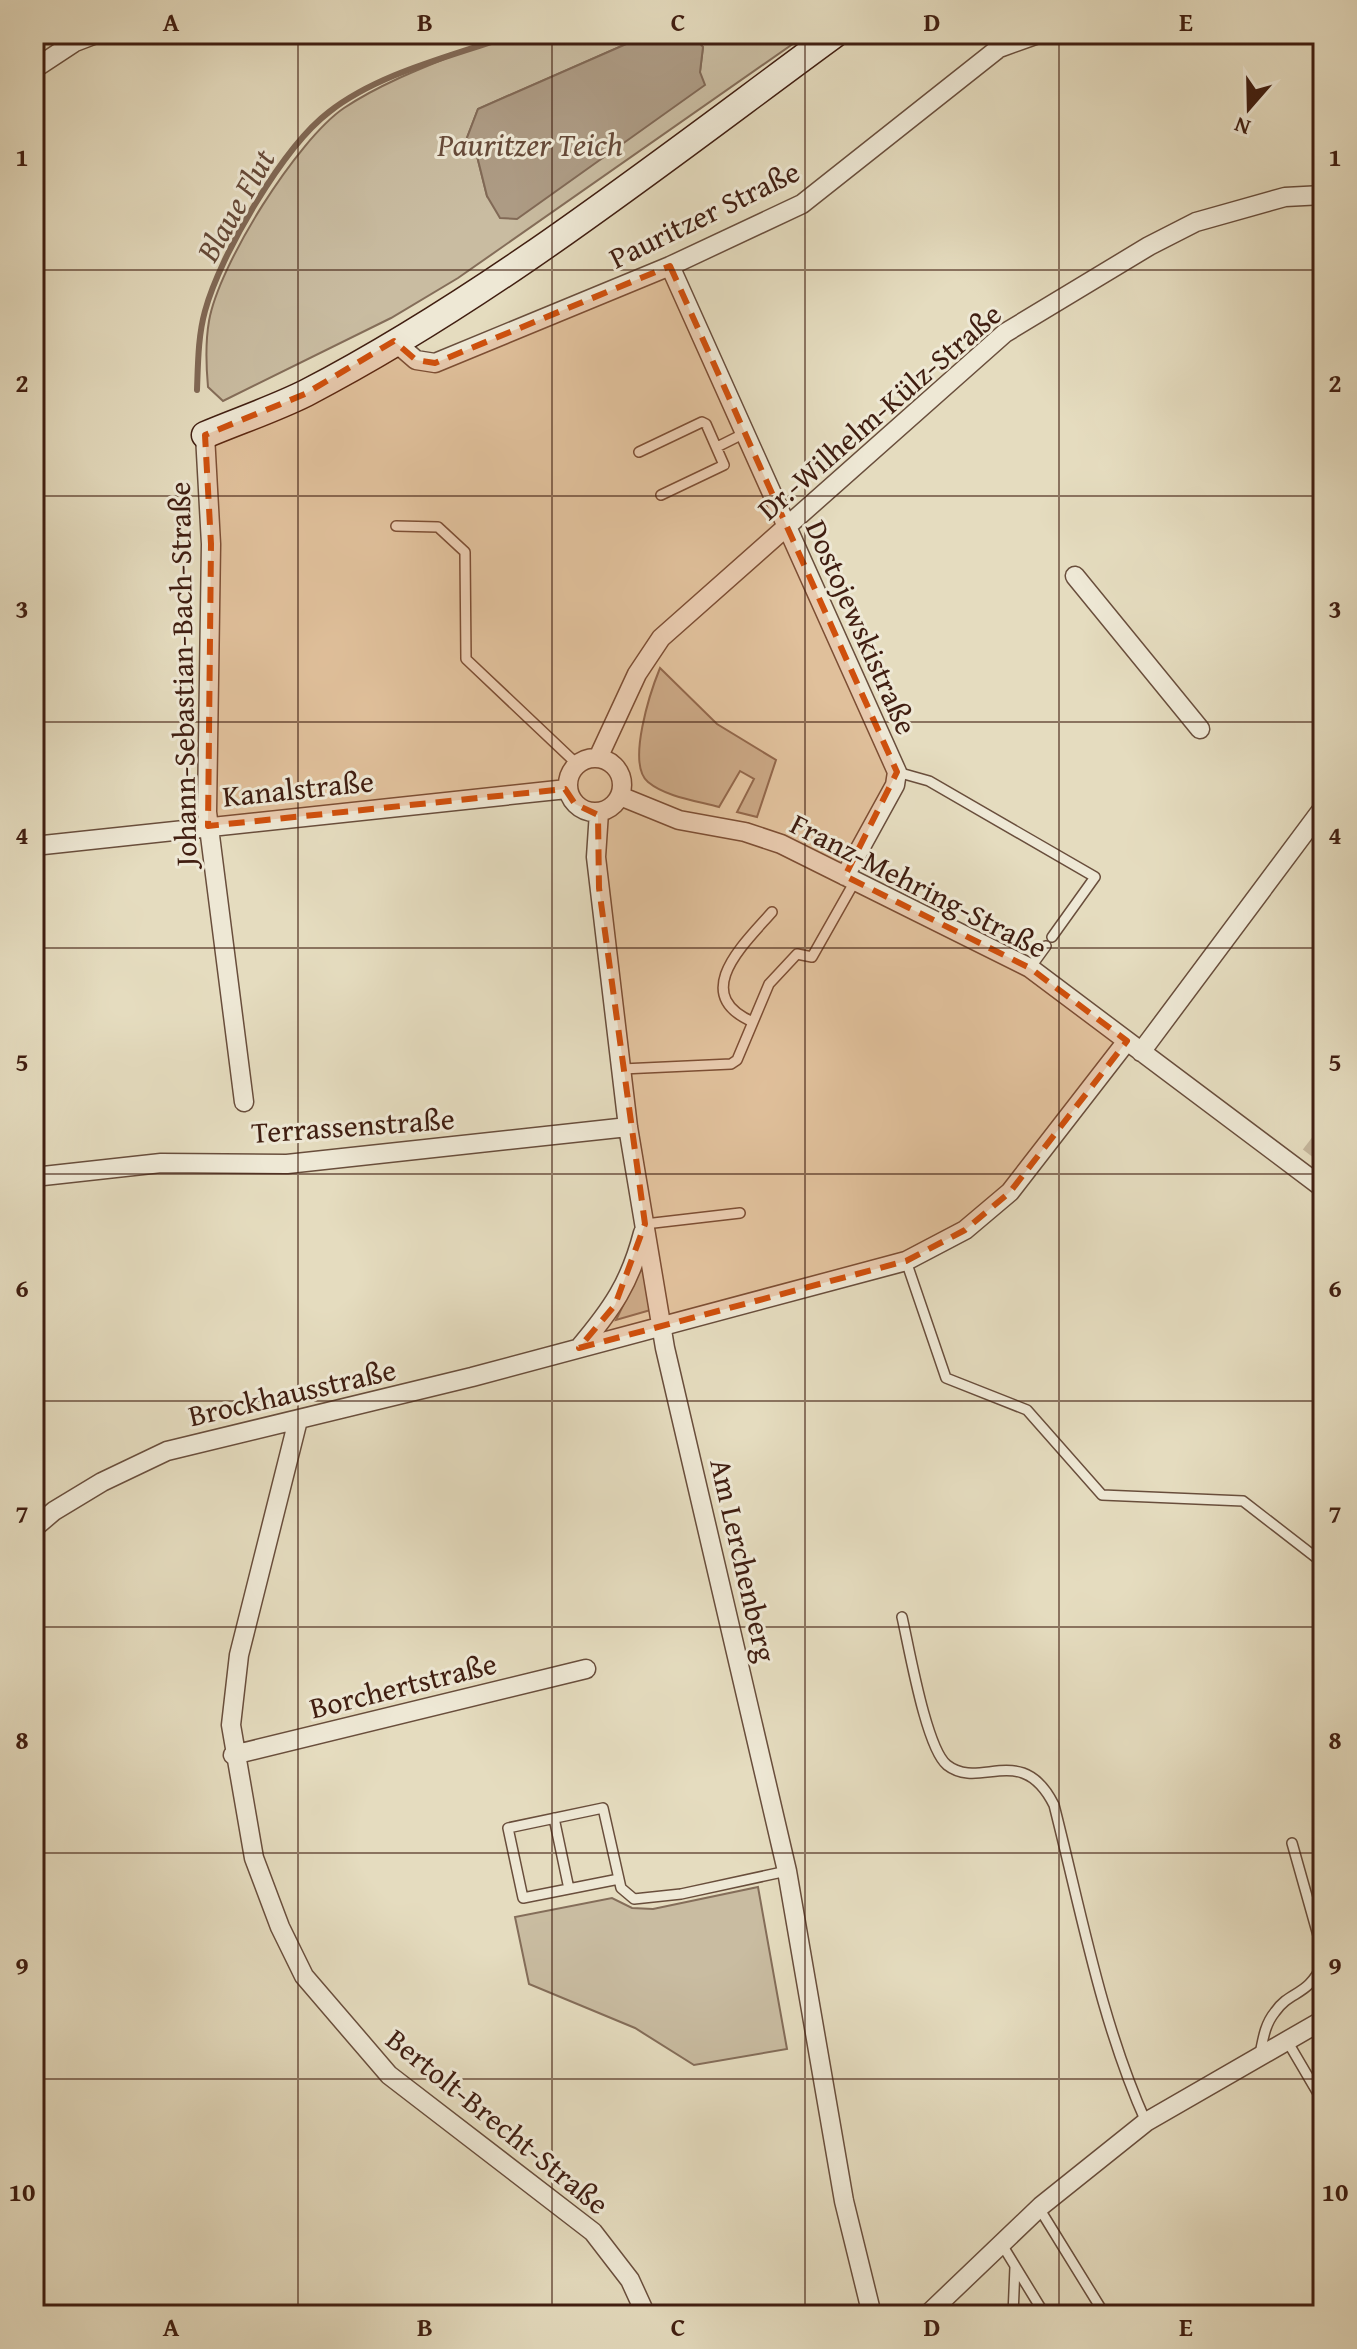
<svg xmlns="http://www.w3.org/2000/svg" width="1357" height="2349" viewBox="0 0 1357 2349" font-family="'Gentium Book Plus',serif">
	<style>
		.green { fill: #c9bca1; stroke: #846d59; stroke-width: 2 }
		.water { fill: #ad9b84; stroke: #816956; stroke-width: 2 }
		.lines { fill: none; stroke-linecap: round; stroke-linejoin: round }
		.stream { stroke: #816956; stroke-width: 6 }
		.street-tunnel { stroke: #c4b69c; stroke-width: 18; stroke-dasharray: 18 9; stroke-linecap: butt }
		.lane-casing { stroke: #694e3c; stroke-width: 12 }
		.street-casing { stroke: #694e3c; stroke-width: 21 }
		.secondary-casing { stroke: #401e11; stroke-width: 29 }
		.lane { stroke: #eee8d5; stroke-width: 9 }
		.street { stroke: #eee8d5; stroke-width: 18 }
		.secondary { stroke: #eee8d5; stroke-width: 26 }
		.marked { fill: #cf500d; fill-opacity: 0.2; stroke: #cf500d; stroke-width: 6; stroke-dasharray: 16 10; stroke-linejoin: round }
		.grid { fill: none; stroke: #401e11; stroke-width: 2; stroke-opacity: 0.55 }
		.labels { text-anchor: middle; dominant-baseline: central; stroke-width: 6; stroke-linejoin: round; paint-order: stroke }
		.street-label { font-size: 30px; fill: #401e11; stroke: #eee8d5 }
		.water-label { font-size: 32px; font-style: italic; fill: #664a39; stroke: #eee8d5 }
		.neatline { fill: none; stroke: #401e11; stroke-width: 3 }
		.grid-label { font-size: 26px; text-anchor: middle; font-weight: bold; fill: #401e11 }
	</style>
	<rect width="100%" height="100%" fill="#e5dcbf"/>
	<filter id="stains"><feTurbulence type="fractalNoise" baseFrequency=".0025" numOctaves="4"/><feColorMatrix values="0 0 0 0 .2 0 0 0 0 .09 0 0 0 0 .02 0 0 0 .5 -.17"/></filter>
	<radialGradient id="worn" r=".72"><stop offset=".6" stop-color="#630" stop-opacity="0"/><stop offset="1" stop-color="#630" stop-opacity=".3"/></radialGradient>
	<path class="green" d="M505 34H649L478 109 465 143 477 156 487 196 700 72 703 47 692 34H807L458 278 391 318 223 401 208 387C206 365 205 344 209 321 219 264 297 140 344 108 392 76 453 57 505 34Z
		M660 668 717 724 776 760 757 817 737 812 754 779 740 771 719 807C697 801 666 797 648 782 626 764 651 690 660 668Z
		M644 1262 654 1309 616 1320Z
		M758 1887 787 2049 694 2065 635 2028 529 1984 515 1917 612 1898 632 1908 653 1909Z"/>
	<path class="water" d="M649 34H692L703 47 700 72 705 85 517 219 500 218 487 196 477 156 465 143 478 109Z"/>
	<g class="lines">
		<path class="stream" d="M197 390C198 364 198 336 205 311 220 255 283 147 329 112 380 72 454 56 514 34"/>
		<path class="street-tunnel" d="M1310 1155 1323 1138"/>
		<g class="lane-casing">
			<path id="lane" d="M717 447 745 433
				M639 452 702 422 706 424 724 465 661 495
				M396 526 438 527 465 552 466 659 577 764
				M897 772 929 781 1095 877 1052 937
				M1030 968 1046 946
				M753 1022C689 994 744 944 772 912
				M622 1069 731 1064 737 1060 769 984 797 954 812 957 855 881
				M645 1224 740 1213
				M906 1261 946 1378 1027 1410 1102 1495 1243 1501 1323 1563
				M902 1617C909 1647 926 1748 947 1765 980 1791 1022 1741 1054 1805 1081 1911 1101 2022 1146 2122
				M554 1818 569 1889
				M1292 1843 1323 1953
				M619 1879 523 1898 508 1828 603 1808 621 1888 634 1899 681 1894 787 1871
				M1286 2039 1323 2102
				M1260 2054C1263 2039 1265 2024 1275 2012 1291 1989 1307 1998 1323 1963
				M1039 2208 1105 2315
				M1001 2243 1045 2315
				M1013 2315 1015 2267"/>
		</g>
		<g class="street-casing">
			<path id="street" d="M34 69 75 42 96 34
				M670 266 897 772 895 785 845 876
				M394 341 416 360 435 363 670 266 802 204 999 48 1038 34
				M205 435 211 544 207 812 244 1102
				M1075 576 1200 729
				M568 785a27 27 0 1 1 54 0a27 27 0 1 1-54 0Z
				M598 758 637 674 661 638 1005 333 1149 246 1196 222 1285 197 1323 195
				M620 796 679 820 745 832 781 844 1030 968 1323 1188
				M599 812 596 857 628 1127 665 1348 787 1871 844 2201 872 2315
				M34 846 567 789
				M1141 1052 1323 808
				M34 1177 161 1163 287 1164 628 1127
				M579 1348C612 1309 630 1283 643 1233
				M298 1420 239 1655 231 1725 254 1858 280 1927 304 1976 389 2075 593 2232 630 2280 646 2315
				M34 1528 54 1511 102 1482 167 1451 472 1377 906 1261 965 1230 1010 1192 1127 1041
				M233 1755 586 1669
				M927 2315 1041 2206 1146 2122 1323 2020"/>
		</g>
		<g class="secondary-casing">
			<path id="secondary" d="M205 435C238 421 274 409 306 393 491 297 667 157 835 34"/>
		</g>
		<use href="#lane" class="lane"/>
		<use href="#street" class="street"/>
		<use href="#secondary" class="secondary"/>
	</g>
	<path class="marked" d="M670 266 897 772 845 876 1030 968 1127 1041 1010 1192 965 1230 906 1261 579 1348 615 1305 645 1224 599 888 598 815 575 804 565 789 208 826 211 544 205 435 305 394 394 341 416 360 435 363Z"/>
	<path class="grid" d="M298 34V2315M552 34V2315M805 34V2315M1059 34V2315M34 270H1323M34 496H1323M34 722H1323M34 948H1323M34 1174H1323M34 1401H1323M34 1627H1323M34 1853H1323M34 2079H1323"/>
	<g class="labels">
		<g class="street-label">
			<text transform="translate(704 214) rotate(-26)">Pauritzer Straße</text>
			<text transform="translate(879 411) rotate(-41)">Dr.-Wilhelm-Külz-Straße</text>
			<text transform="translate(862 627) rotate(66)">Dostojewskistraße</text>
			<text transform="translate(182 674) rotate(-91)">Johann-Sebastian-Bach-Straße</text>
			<text transform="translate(298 788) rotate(-6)">Kanalstraße</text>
			<text transform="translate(919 885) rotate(27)">Franz-Mehring-Straße</text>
			<text transform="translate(353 1125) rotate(-4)">Terrassenstraße</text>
			<text transform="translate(292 1392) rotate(-13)">Brockhausstraße</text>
			<text transform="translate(744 1560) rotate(77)">Am Lerchenberg</text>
			<text transform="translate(403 1685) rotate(-14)">Borchertstraße</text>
			<text transform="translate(498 2121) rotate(39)">Bertolt-Brecht-Straße</text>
		</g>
		<g class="water-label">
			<text x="530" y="144">Pauritzer Teich</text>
			<text transform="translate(235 205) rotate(-60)">Blaue Flut</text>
		</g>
	</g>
	<rect width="1357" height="2349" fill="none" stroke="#e5dcbf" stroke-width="88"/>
	<g transform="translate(1249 108) rotate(200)" stroke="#eee8d5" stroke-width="6" paint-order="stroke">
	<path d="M0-6L14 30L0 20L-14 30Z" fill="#401e11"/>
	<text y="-12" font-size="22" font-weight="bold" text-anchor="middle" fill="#401e11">N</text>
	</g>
	<rect x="44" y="44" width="1269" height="2261" class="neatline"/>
	<g class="grid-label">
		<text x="171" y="31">A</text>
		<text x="425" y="31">B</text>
		<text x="678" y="31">C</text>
		<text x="932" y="31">D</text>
		<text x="1186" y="31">E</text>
		<text x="22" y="166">1</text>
		<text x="1335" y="166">1</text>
		<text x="22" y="392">2</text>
		<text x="1335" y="392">2</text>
		<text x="22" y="618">3</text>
		<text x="1335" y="618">3</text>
		<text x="22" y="844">4</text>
		<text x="1335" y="844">4</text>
		<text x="22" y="1071">5</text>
		<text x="1335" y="1071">5</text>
		<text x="22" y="1297">6</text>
		<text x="1335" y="1297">6</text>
		<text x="22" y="1523">7</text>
		<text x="1335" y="1523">7</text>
		<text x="22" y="1749">8</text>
		<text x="1335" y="1749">8</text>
		<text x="22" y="1975">9</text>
		<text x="1335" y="1975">9</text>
		<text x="22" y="2201">10</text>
		<text x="1335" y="2201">10</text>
		<text x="171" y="2336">A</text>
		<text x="425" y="2336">B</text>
		<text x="678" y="2336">C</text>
		<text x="932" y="2336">D</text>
		<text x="1186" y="2336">E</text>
	</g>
	<rect width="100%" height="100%" filter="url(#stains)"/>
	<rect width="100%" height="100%" fill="url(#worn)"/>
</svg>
